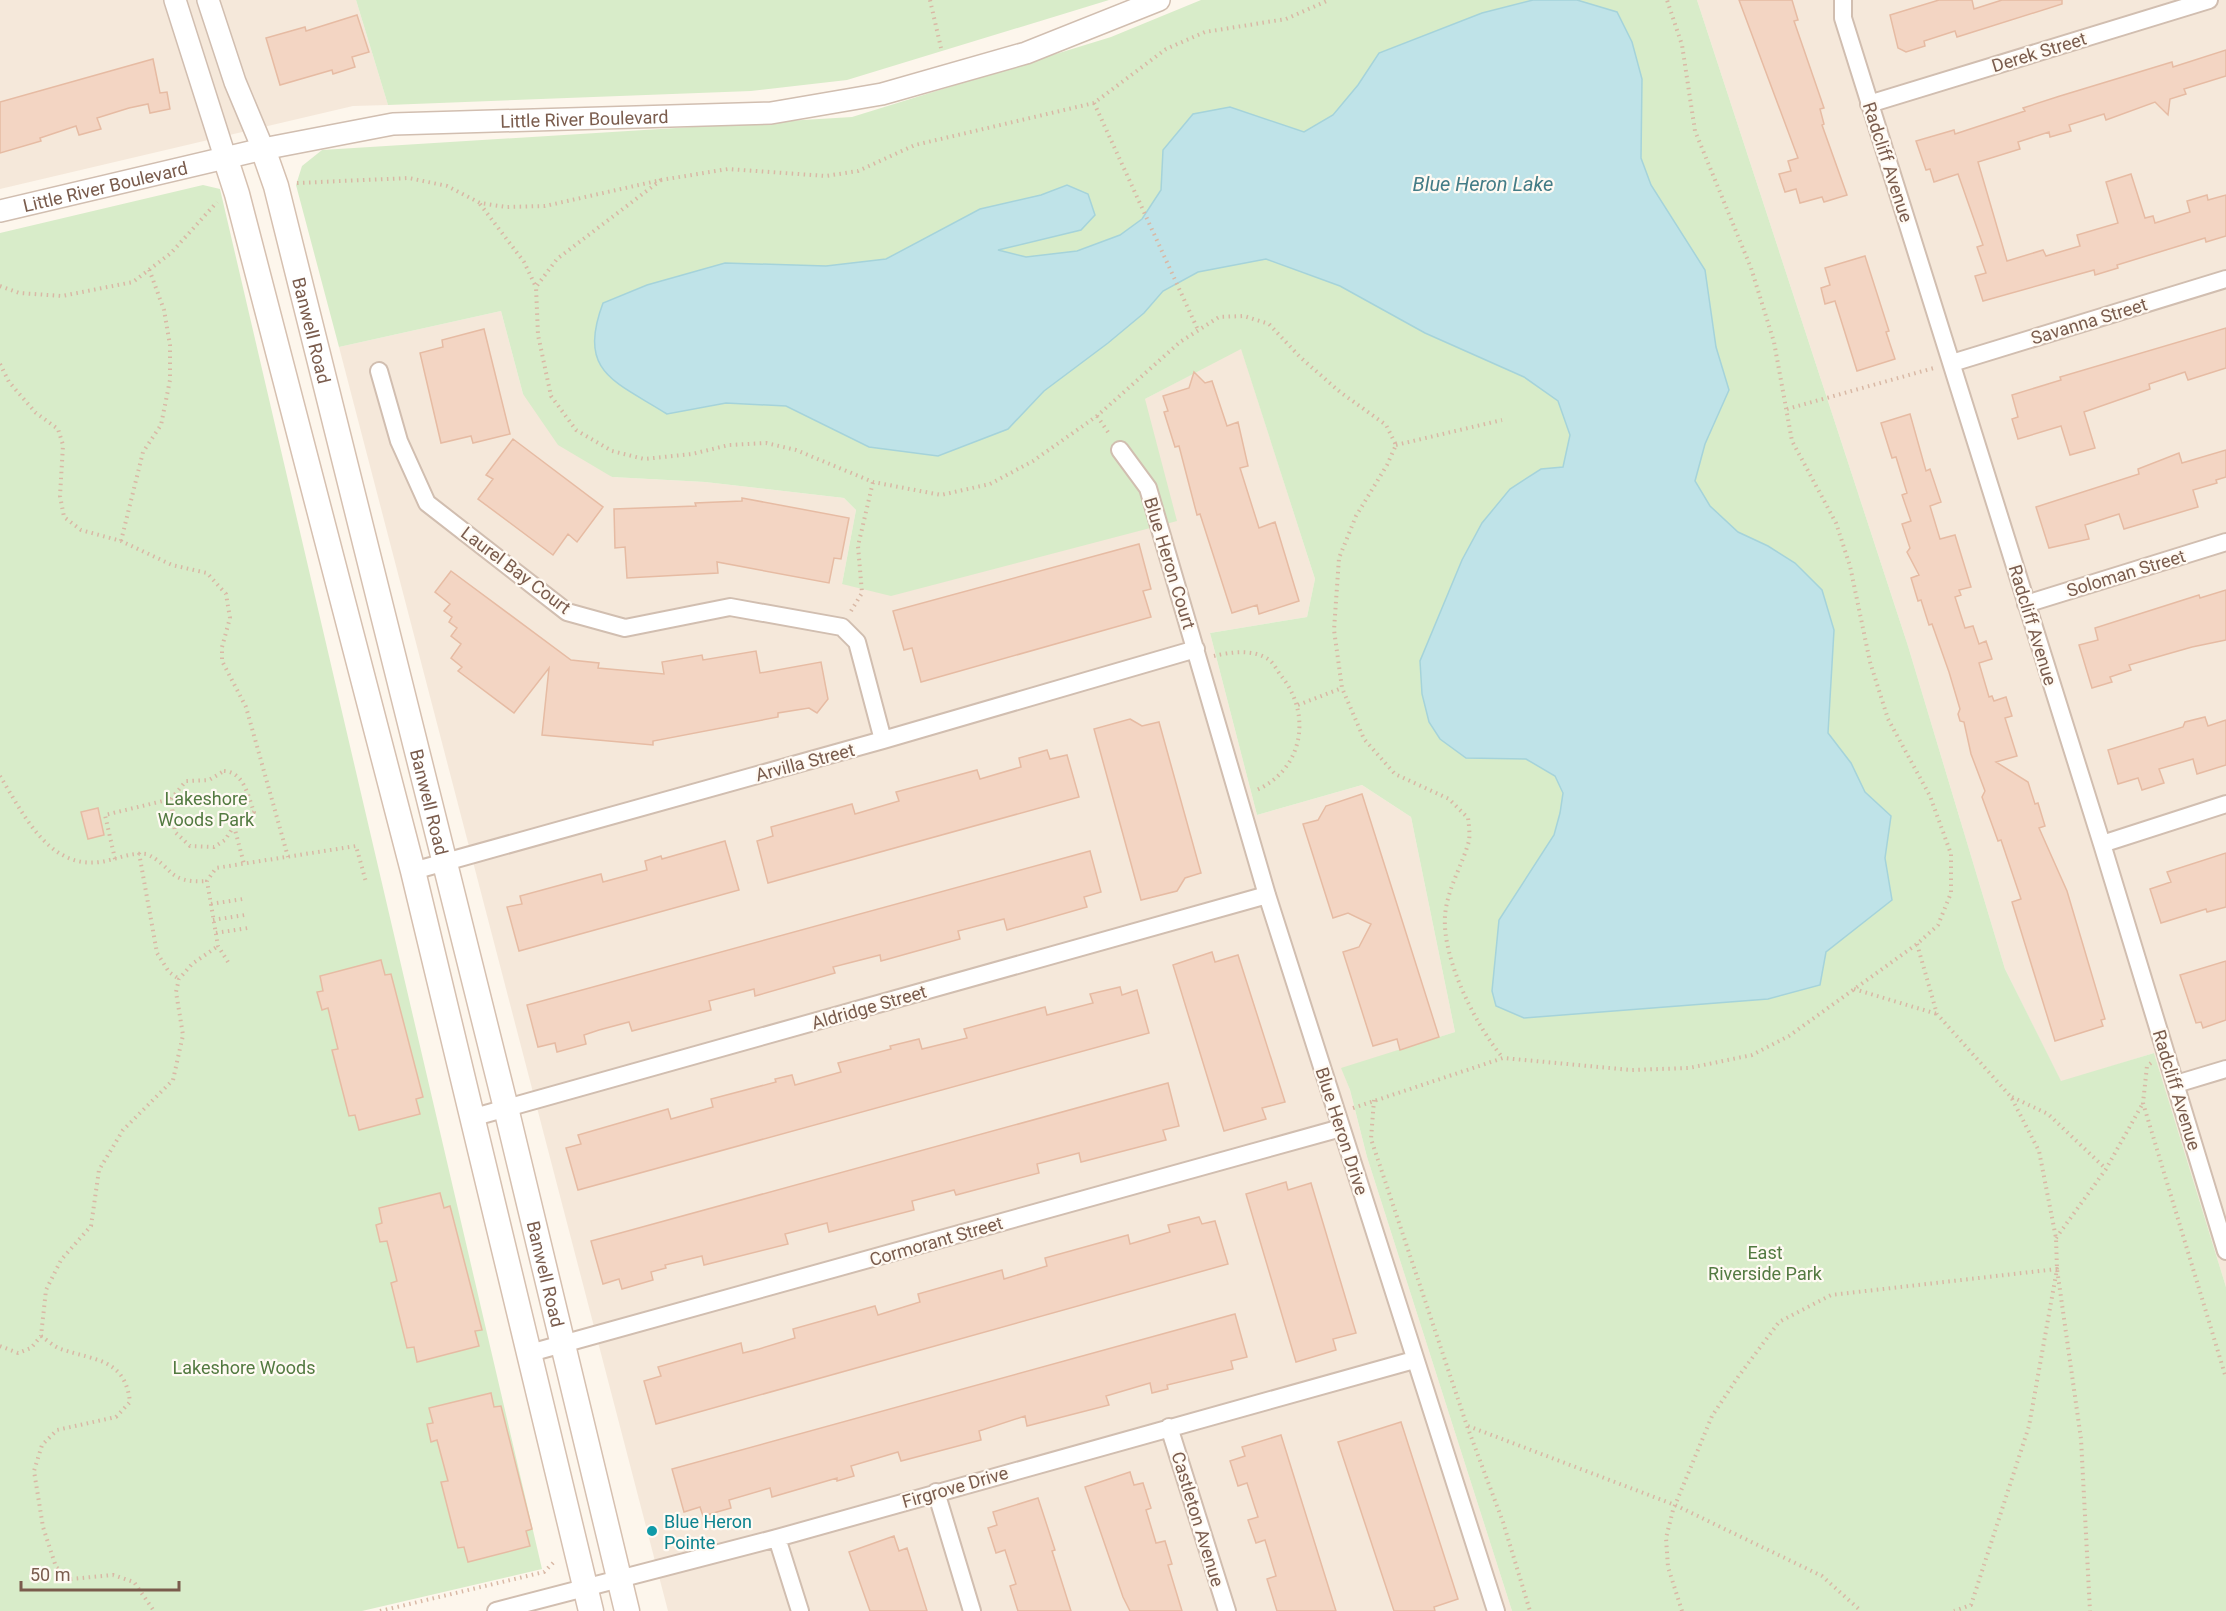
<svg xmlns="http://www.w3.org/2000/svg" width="2226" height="1611" viewBox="0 0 2226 1611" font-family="Roboto,sans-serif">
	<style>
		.residential { fill: #f5e8da }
		.green { fill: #d8ecc9 }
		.water { fill: #bfe3e8; stroke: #a5d3da; stroke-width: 1.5 }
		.building { fill: #f3d5c3; stroke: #e6bba3; stroke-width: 1.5 }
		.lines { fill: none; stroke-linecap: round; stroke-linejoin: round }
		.minor-casing { stroke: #d1beb0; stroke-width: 20 }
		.tertiary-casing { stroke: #d1beb0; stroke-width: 24 }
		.secondary-casing { stroke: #d6c0b0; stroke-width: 27 }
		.path { stroke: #d9b8a5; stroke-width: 4; stroke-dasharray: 1.5 4.5; stroke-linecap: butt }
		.minor { stroke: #fff; stroke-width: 16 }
		.tertiary { stroke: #fff; stroke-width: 21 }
		.secondary { stroke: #fff; stroke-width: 24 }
		.culture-dot { fill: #0f9aa8; stroke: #fffaf3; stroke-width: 2 }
		.labels { text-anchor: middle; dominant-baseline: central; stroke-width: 4.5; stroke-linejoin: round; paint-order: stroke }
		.street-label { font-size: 18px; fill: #7a5c4d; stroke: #fffaf3 }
		.park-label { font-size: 18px; fill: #537a41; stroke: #fffaf3 }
		.culture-label { font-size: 18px; fill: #0d838f; stroke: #fffaf3; text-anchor: start }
		.water-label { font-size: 20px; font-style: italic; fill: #437c86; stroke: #fffaf3 }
	</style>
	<rect width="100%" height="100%" fill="#fdf6ec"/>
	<path class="residential" d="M0 0H356L388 105 353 106 0 189Z
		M1697 0H2226V1287L2154 1053 2061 1082 2005 969 1908 646Z
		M501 311 523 394 612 477 705 482 844 498 856 510 842 584 1145 399 1241 348 1315 579 1307 617 1210 633 1257 815 1362 785 1411 817 1455 1032 1342 1069 1350 1090 1367 1157 1512 1611H668L339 347Z"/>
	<path class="green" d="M356 0H1109L847 80 751 91 388 105Z
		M1201 0H1697L1908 646 2005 969 2061 1081 2154 1053 2226 1287V1611H1512L1367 1157 1350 1090 1341 1068 1455 1032 1411 817 1362 785 1257 815 1210 633 1307 617 1315 579 1241 349 1145 399 1177 521 891 596 842 584 856 510 844 498 705 482 612 477 558 445 523 394 501 311 339 347 296 185 302 166 322 150 852 117 1111 37Z
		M203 185 220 189 542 1569 362 1611H0V233Z"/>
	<path class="water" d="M1533 0H1577L1617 12 1632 42 1642 79 1641 158 1651 185 1705 270 1716 347 1729 390 1705 444 1695 481 1710 506 1738 532 1768 546 1795 563 1822 590 1834 630 1828 733 1851 763 1865 792 1891 816 1885 858 1892 900 1826 952 1820 985 1768 999 1524 1018 1496 1006 1492 991 1499 920 1554 835 1560 813 1563 793 1555 776 1526 759 1466 758 1440 739 1429 722 1422 694 1420 661 1462 560 1482 523 1510 489 1541 469 1563 467 1570 435 1558 401 1524 377 1425 333 1340 286 1266 259 1198 272 1163 291 1144 313 1108 343 1044 391 1008 429 938 456 869 447 786 406 726 403 667 414C615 381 577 373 603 303L647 285 725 263 826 266 886 259 980 209 1041 195 1067 185 1088 194 1095 215 1081 230 998 250 1026 257 1077 251 1120 235 1142 219 1161 190 1163 150 1193 114 1230 107 1304 132 1333 115 1358 85 1379 53 1482 13Z"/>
	<path class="building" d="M1739 0H1792L1798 20 1794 21 1824 108 1820 109 1824 124 1822 125 1847 195 1824 202 1822 197 1800 203 1796 189 1785 192 1779 174 1791 171 1788 161 1798 158Z
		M1939 0H1972L1974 9 2002 0H2062V4L1957 37 1955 31 1924 41 1925 46 1906 52 1898 48 1890 15Z
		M357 15 369 52 352 57 355 67 333 74 332 70 280 85 266 38 305 27 306 31Z
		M2226 50V76L2184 89 2186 94 2170 99 2168 115 2155 102 2106 120 2104 114 2069 125 2071 131 2050 137 2049 132 2018 142 2020 149 1978 162 2007 261 2043 250 2046 256 2080 246 2077 235 2118 223 2106 182 2131 174 2145 218 2153 216 2155 223 2190 212 2187 201 2207 195 2208 200 2226 195V236L2206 242 2205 238 2117 265 2118 268 2095 275 2094 270 1983 301 1975 276 1986 273 1977 247 1983 245 1958 174 1934 182 1930 169 1926 170 1916 141 1954 130 1955 134 2025 111 2023 108 2060 96 2172 62 2173 67Z
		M153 59 160 93 167 92 170 109 150 113 148 104 129 108 97 118 101 129 79 135 76 126 40 138 41 141 0 153V102Z
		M1865 256 1889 331 1886 332 1895 359 1857 371 1835 301 1825 304 1821 288 1830 285 1825 268Z
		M2226 328V368L2188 380 2185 372 2149 384 2150 389 2084 412 2095 448 2070 455 2061 426 2018 439 2012 419 2018 417 2012 395 2061 380 2060 377Z
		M484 329 510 434 473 443 471 436 441 443 420 353 443 347 442 340Z
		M1194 372 1205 383 1212 381 1227 426 1238 422 1248 466 1240 468 1259 528 1275 522 1299 601 1259 614 1257 605 1232 613 1200 514 1197 515 1179 446 1175 447 1164 412 1168 411 1163 396 1189 388Z
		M1910 414 1926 471 1930 469 1941 502 1930 506 1940 539 1955 535 1971 587 1959 590 1961 595 1955 597 1965 628 1973 626 1979 644 1986 641 1992 659 1979 663 1989 697 1992 696 1994 701 2006 697 2012 716 2005 718 2017 756 1996 762 2028 782 2035 804 2038 803 2045 826 2039 828 2067 891 2105 1019 2101 1020 2103 1026 2055 1041 2012 902 2021 899 2001 840 1998 841 1982 797 1985 791 1971 754 1964 722 1960 721 1958 714 1960 709 1949 672 1932 624 1929 625 1921 600 1918 601 1911 578 1919 575 1907 552 1910 548 1902 524 1911 521 1902 495 1907 493 1896 457 1892 458 1881 423Z
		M513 439 603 507 577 542 568 534 553 555 478 499 493 479 486 475Z
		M2226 450V477L2216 480 2217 483 2193 490 2198 507 2124 529 2119 514 2085 525 2089 539 2049 548 2036 507 2139 474 2138 469 2179 453 2182 463Z
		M742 498 849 518 841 559 834 558 829 583 717 562 718 573 627 578 625 547 615 548 614 509 696 506 695 503 742 501Z
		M1139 544 1151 589 1143 591 1151 617 921 682 912 648 904 650 893 611Z
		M451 571 571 660 599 663 598 668 664 674 662 662 702 655 703 660 756 651 760 673 821 662 828 699 817 713 809 708 778 713V717L653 741V745L542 735 549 668 514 713 458 671 462 667 451 658 461 644 451 636 457 628 449 622 452 617 444 611 450 604 435 592Z
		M2226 590V640L2192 647 2129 665 2131 670 2110 677 2112 682 2092 688 2079 645 2098 640 2095 628 2199 595 2200 598Z
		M2205 717 2208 726 2226 720V765L2197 774 2193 759 2159 769 2164 783 2142 790 2138 778 2118 784 2108 750 2183 727 2185 722Z
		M1130 719 1142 726 1159 722 1201 873 1185 878 1177 891 1141 900 1094 729Z
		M1047 750 1050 759 1067 755 1079 797 768 883 757 841 773 836 771 827 852 804 855 814 899 801 896 792 977 770 980 779 1021 767 1019 758Z
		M1362 794 1439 1037 1400 1050 1397 1039 1373 1046 1343 952 1359 947 1371 924 1348 913 1333 918 1303 824 1318 820 1326 806Z
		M98 808 104 835 88 839 81 812Z
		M725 841 739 890 519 951 507 907 522 904 520 896 601 874 603 882 647 870 645 861 661 856 662 859Z
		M1090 851 1101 892 1084 897 1087 907 1007 930 1004 919 958 931 960 939 881 961 880 955 833 967 835 973 755 996 754 989 709 1001 711 1010 632 1031 629 1022 599 1030 584 1035 586 1044 557 1052 555 1043 538 1047 527 1005Z
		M2226 853V907L2207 912 2206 909 2161 923 2150 889 2171 882 2167 872Z
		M1212 952 1215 962 1238 955 1285 1102 1262 1108 1266 1119 1224 1131 1173 965Z
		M381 960 385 975 391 974 423 1097 416 1099 420 1114 359 1130 355 1115 349 1116 332 1050 338 1049 328 1008 322 1010 317 992 323 991 320 976Z
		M2226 961V1020L2203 1028 2201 1022 2196 1023 2180 975Z
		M1120 987 1122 995 1137 990 1149 1033 578 1190 566 1148 581 1144 578 1135 668 1109 671 1119 713 1107 711 1099 776 1082 775 1079 792 1075 795 1085 841 1072 838 1063 891 1049 890 1046 919 1039 922 1049 967 1038 964 1029 1045 1007 1047 1015 1093 1003 1090 994Z
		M1168 1083 1179 1126 1163 1130 1166 1140 1081 1162 1079 1153 1037 1164 1039 1173 956 1195 954 1190 912 1201 914 1210 829 1232 827 1223 808 1228 785 1234 788 1244 704 1265 702 1256 665 1265 666 1268 651 1272 653 1280 622 1289 619 1279 603 1284 591 1241Z
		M1286 1182 1288 1190 1311 1183 1356 1333 1333 1339 1336 1350 1296 1362 1246 1194Z
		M440 1193 444 1208 450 1206 482 1330 475 1331 479 1346 417 1362 414 1347 407 1348 391 1283 397 1281 387 1241 380 1242 376 1225 382 1223 379 1208Z
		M1199 1217 1202 1224 1215 1221 1228 1264 656 1424 644 1381 661 1376 658 1367 741 1343 743 1353 759 1349 795 1338 793 1329 875 1306 878 1315 920 1302 918 1294 1002 1270 1004 1279 1047 1266 1045 1258 1128 1235 1130 1244 1170 1232 1168 1225Z
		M1235 1314 1247 1357 1231 1361 1233 1369 1167 1385 1168 1389 1152 1393 1150 1383 1106 1396 1109 1405 1027 1426 1025 1416 979 1431 981 1440 901 1461 898 1452 851 1466 854 1476 837 1481V1478L772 1497 770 1488 729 1500 731 1508 703 1516 700 1507 684 1512 672 1469Z
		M491 1393 494 1407 501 1406 532 1529 526 1531 530 1546 468 1562 464 1547 458 1548 441 1482 448 1481 437 1440 431 1442 427 1424 433 1423 429 1408Z
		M1401 1422 1458 1599 1434 1607 1435 1611H1394L1338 1442Z
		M1281 1435 1295 1480 1336 1611H1277L1267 1579 1276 1576 1265 1540 1256 1543 1248 1520 1258 1517 1247 1483 1238 1486 1230 1461 1245 1456 1242 1447Z
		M1130 1472 1134 1485 1143 1483 1151 1508 1146 1510 1156 1543 1165 1541 1172 1564 1168 1565 1182 1611H1130L1123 1597 1085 1487Z
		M1038 1498 1055 1550 1052 1551 1071 1611H1018L1010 1586 1016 1584 1005 1550 996 1553 988 1528 997 1525 993 1512Z
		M894 1536 899 1551 907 1548 927 1611H870L849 1552Z"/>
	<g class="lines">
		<g class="minor-casing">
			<path id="minor" d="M1843 0V18L2102 844 2226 1251
				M1869 104 2209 0
				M1952 363 2226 279
				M379 371 399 441 427 503 567 612 625 628 730 607 842 627 857 642 883 740
				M1120 450 1148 488 1267 895 1496 1611
				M2026 604 2226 542
				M2102 844 2226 804
				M413 871 883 740 1196 649
				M2176 1084 2226 1069
				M471 1118 1267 895
				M530 1353 1341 1128
				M1169 1427 1227 1611
				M936 1492 972 1611
				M777 1538 800 1611
				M496 1611 777 1538 1414 1360"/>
		</g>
		<g class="tertiary-casing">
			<g id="tertiary">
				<path d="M175 0 225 157"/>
				<path d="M208 0 235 82 263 149"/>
				<path id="s1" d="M0 211 263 149 393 124 771 113 882 94 1026 53 1159 0"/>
			</g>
		</g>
		<g class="secondary-casing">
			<g id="secondary">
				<path id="s2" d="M263 149 276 186 506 1108 627 1611"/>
				<path d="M225 157 237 194 413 871 591 1611"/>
			</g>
		</g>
		<path class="path" d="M930 0 941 48
			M1094 103 1198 330
			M661 180 557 259 536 287 538 335 551 396 576 430 612 451 644 459 692 454 729 445 766 443 796 450 873 482 941 495 990 484 1033 461 1097 416 1180 342 1219 317 1244 316 1269 324 1300 357 1340 392 1386 425 1396 445 1387 465 1356 516 1339 558 1334 630 1342 688 1364 739 1395 774 1449 799 1468 818C1469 825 1470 834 1469 841 1462 866 1447 889 1445 916 1442 959 1476 1026 1503 1058
			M297 183 409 178 447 186 480 203 506 207 545 206 661 180 728 169 826 176 858 171 915 145 1094 103 1166 49 1205 32 1286 19 1329 0
			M480 204 524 262 536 287
			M0 286 19 293 62 296 133 282 171 253 217 202
			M0 364 9 382 36 413 58 429 63 445 60 496 64 517 81 530 121 541 172 565 207 573 226 594 230 618 222 647V661L246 707 288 857
			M1787 409 1934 368
			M1097 416 1110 435
			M1396 445 1502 420
			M121 541 143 452 161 425 170 380V345L164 310 149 269
			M851 611 862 593 858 546 873 482
			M1214 656C1230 652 1253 649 1268 659 1273 662 1278 672 1282 677 1313 716 1302 772 1254 791
			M1298 705 1342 688
			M224 771C244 772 248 796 254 812L234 826 225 840 214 847 190 846 175 832 171 799 186 781 209 780Z
			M0 776C23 813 48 869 100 862 115 860 130 852 146 854 173 865 166 884 207 881
			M234 826 244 864
			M139 853 157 953 169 972 179 979
			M115 859 105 815 171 799
			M211 904 243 899
			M213 920 245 915
			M216 933 248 928
			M1917 944 1937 1014 2011 1097 2039 1151 2056 1238 2057 1269 2081 1439 2090 1611
			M228 962 218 946 207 881 216 868 356 846 366 882
			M1854 989 1937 1014
			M2151 1063 2147 1066 2143 1103 2226 1378
			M2012 1097 2048 1114 2106 1169
			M1374 1100 1371 1139 1467 1426 1503 1522 1530 1611
			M1353 1108 1503 1058 1631 1070 1689 1068 1752 1055 1789 1036 1917 944 1938 925 1951 893V854L1930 796 1888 719 1870 662 1850 566 1836 523 1792 441 1774 342 1751 268 1695 131 1682 45 1667 0
			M2056 1238 2106 1169 2143 1103
			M41 1336C47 1340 54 1347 61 1349 95 1361 125 1358 130 1402L116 1417 57 1430 42 1445 34 1471 43 1527 56 1567 71 1579 113 1575 134 1582 154 1611
			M0 1346 18 1353 31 1348 41 1336 46 1290 61 1260 91 1226 99 1170 123 1130 173 1080 183 1035 176 992 179 979 192 964 218 946
			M1468 1426 1675 1505 1822 1576 1861 1611
			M380 1611 544 1572 556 1560
			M1682 1611 1668 1567 1666 1538 1673 1510 1712 1416 1738 1377 1779 1322 1831 1295 2057 1269 2029 1426 1971 1605 1954 1611"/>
		<use href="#minor" class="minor"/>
		<use href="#tertiary" class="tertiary"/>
		<use href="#secondary" class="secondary"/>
	</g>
	<circle class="culture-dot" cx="652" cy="1531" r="6"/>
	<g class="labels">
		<g class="street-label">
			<text transform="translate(2039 52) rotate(-17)">Derek Street</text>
			<text stroke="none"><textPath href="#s1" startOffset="594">Little River Boulevard</textPath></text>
			<text transform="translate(1888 162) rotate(72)">Radcliff Avenue</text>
			<text stroke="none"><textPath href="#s1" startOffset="108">Little River Boulevard</textPath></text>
			<text transform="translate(2089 321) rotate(-17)">Savanna Street</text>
			<text stroke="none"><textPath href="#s2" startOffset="188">Banwell Road</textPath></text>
			<text transform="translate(1170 563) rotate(73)">Blue Heron Court</text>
			<text transform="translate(516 570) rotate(37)">Laurel Bay Court</text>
			<text transform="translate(2126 573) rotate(-17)">Soloman Street</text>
			<text transform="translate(2033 625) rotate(73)">Radcliff Avenue</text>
			<text transform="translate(805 762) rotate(-15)">Arvilla Street</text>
			<text stroke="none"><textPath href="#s2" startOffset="674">Banwell Road</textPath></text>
			<text transform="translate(869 1007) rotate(-16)">Aldridge Street</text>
			<text transform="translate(2177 1090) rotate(73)">Radcliff Avenue</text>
			<text transform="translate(1342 1131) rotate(72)">Blue Heron Drive</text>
			<text transform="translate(936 1241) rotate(-16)">Cormorant Street</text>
			<text stroke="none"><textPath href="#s2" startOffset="1160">Banwell Road</textPath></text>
			<text transform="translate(955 1487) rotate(-16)">Firgrove Drive</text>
			<text transform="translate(1198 1519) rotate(73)">Castleton Avenue</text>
		</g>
		<g class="park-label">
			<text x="206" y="798">Lakeshore<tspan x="206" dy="21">Woods Park</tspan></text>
			<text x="1765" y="1252">East<tspan x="1765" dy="21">Riverside Park</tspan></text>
			<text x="244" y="1367">Lakeshore Woods</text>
		</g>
		<g class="culture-label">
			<text x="664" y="1521">Blue Heron<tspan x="664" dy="21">Pointe</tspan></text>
		</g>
		<g class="water-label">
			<text x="1483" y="184">Blue Heron Lake</text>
		</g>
	</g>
	<path d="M21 1581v9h158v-9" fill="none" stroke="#7a5c4d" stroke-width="3"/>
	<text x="30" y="1581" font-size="18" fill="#7a5c4d" stroke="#fffaf3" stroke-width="4.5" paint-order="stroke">50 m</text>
</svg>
